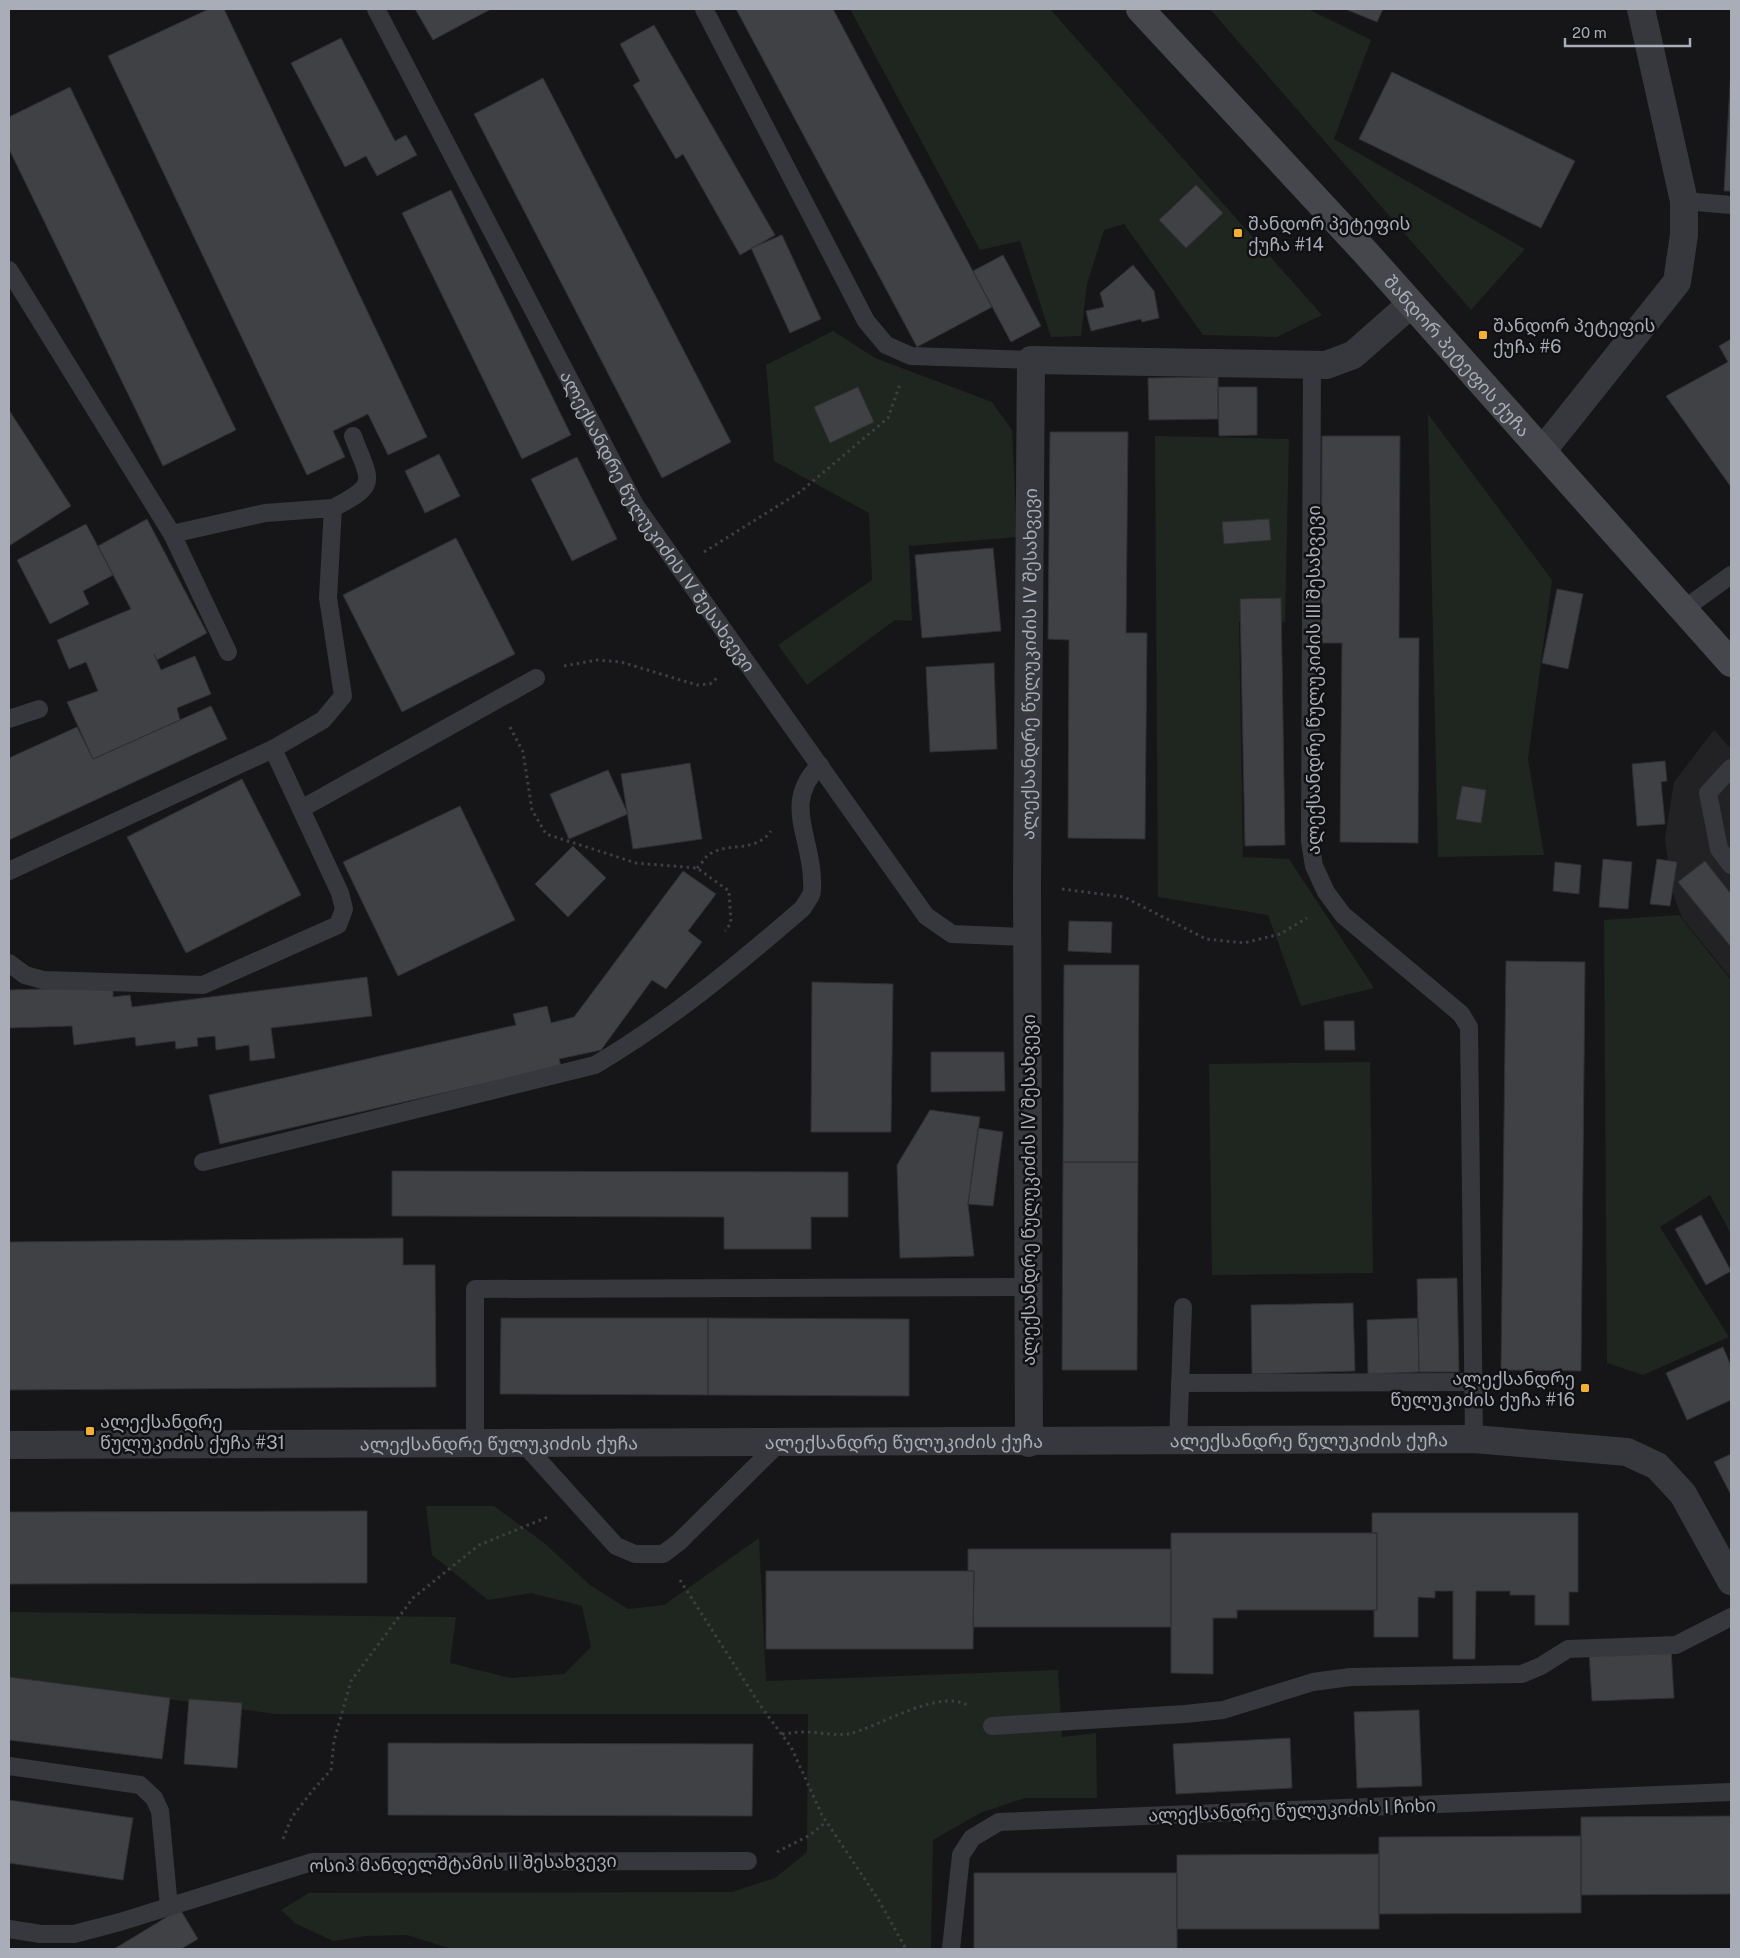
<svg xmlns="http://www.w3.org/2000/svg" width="1740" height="1958" viewBox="0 0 1740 1958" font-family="'Public Sans','Noto Sans Georgian',sans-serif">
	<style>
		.built { fill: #222225 }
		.green { fill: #1e261f }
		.building { fill: #404145; stroke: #303034 }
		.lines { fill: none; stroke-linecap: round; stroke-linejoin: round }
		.path { stroke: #3d3f44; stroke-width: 3; stroke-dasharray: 2.5 4; stroke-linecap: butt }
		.lane { stroke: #37383d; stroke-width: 18 }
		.street { stroke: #37383d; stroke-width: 28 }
		.secondary { stroke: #45474d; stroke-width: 28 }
		.poi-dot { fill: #f2b134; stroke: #111113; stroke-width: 2 }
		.labels { text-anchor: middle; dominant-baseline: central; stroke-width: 5; stroke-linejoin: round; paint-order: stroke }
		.poi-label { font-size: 18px; fill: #a8adb8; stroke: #111113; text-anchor: start }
		.street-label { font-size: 18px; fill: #a8adb8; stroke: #111113 }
	</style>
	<rect width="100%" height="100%" fill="#161618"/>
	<path class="built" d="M1714 730 1731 749V978L1682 918 1671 888 1665 838 1674 782Z"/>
	<path class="green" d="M850 9H1050L1322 315 1277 337 1203 335 1124 224 1104 230 1087 284 1081 336 1051 337 1020 241 980 250Z
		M1210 9H1308L1371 40 1334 139 1525 249 1471 310Z
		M833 331 875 358 992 402 1012 430 1017 537 909 546 912 621 895 620 807 685 778 645 872 580 869 513 774 461 766 365Z
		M1428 414 1552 580 1528 759 1544 855 1438 857Z
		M1155 436 1289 439 1285 622H1239L1243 857 1289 859 1374 988 1301 1006 1268 915 1158 897Z
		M1679 915 1731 980V1234L1710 1195 1660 1227 1729 1337 1643 1375 1607 1363 1604 920Z
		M1370 1062 1373 1273 1212 1275 1209 1064Z
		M426 1506H494L543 1542 590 1585 628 1609 664 1605 759 1538 766 1681 1058 1670 1062 1737 1096 1733 1097 1798H1025L980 1813 933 1840 931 1949H452L407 1935 366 1936 333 1941 295 1923 281 1910 309 1893 732 1892 775 1878 807 1852 808 1714H275L9 1677V1612L456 1617 450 1663 510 1678 564 1674 591 1647 582 1606 531 1593 488 1600 432 1555Z"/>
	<path class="building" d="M209 9H224L427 437 388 455 368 414 333 431 345 457 307 475 108 56Z
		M415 9H491L433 40Z
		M736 9H833L992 307 917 347Z
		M1345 9H1383L1377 22Z
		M654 25 775 235 740 255 683 154 676 159 633 85 640 81 620 44Z
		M341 38 395 141 406 135 417 155 377 176 366 156 345 167 291 63Z
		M1731 67V191H1724Z
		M1392 72 1575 161 1541 228 1359 139Z
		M543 78 731 442 662 478 474 114Z
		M70 87 236 430 163 466 9 149V117Z
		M1196 185 1223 213 1186 248 1159 220Z
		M451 190 571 435 522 459 402 213Z
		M782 235 821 319 790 333 751 248Z
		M1003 255 1041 326 1011 342 973 271Z
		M1133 265 1154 291 1159 318 1142 322 1141 319 1091 331 1086 311 1104 307 1100 293Z
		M1731 339V487L1666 396 1728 362 1719 346Z
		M1218 377V419L1149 420 1148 378Z
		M858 387 874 422 830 443 814 407Z
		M1218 387H1257V435L1219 436Z
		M9 410 71 506 9 546Z
		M1050 432H1128L1126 633H1147L1145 839 1068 838 1069 640 1048 639Z
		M1322 436H1400L1399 638H1419L1418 843 1340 842 1342 643H1321Z
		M439 454 460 496 425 513 405 471Z
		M577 457 617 539 572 561 531 479Z
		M147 519 207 633 157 660 154 654 161 670 195 656 211 694 177 708 180 720 93 759 67 702 98 691 86 662 69 669 57 640 131 609 98 546Z
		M1269 519 1271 540 1224 544 1222 522Z
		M86 524 113 575 83 591 89 604 50 624 17 560Z
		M456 538 515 654 402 712 343 595Z
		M993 548 1001 631 922 638 915 555Z
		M1557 589 1583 594 1568 669 1542 663Z
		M1281 598 1285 845 1245 846 1240 599Z
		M994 663 997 749 930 752 926 667Z
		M211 706 227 739 9 840V758L77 727 93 759Z
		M1665 761 1667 781 1661 782 1665 824 1637 826 1632 764Z
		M690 763 702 839 633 849 621 774Z
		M608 770 628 814 569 839 550 794Z
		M242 779 301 895 186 953 127 837Z
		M1462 786 1486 790 1481 823 1456 819Z
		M460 806 515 920 398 976 343 862Z
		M573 846 606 878 568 917 535 884Z
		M1603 859 1632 862 1628 909 1599 907Z
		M1657 859 1677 862 1670 906 1650 904Z
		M1705 861 1731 894V947L1678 882Z
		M1555 862 1581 865 1579 894 1553 891Z
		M683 871 716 894 688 931 702 942 666 989 652 980 601 1050 559 1059 561 1066 220 1144 209 1095 516 1025 513 1014 547 1006 551 1023 574 1017Z
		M1069 921 1112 922 1111 953 1068 951Z
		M1506 961 1585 962 1581 1371 1501 1370Z
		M1064 965H1139L1138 1162H1063Z
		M367 977 372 1016 271 1028 275 1058 250 1061 249 1045 216 1050 215 1036 197 1038 198 1046 176 1049 175 1041 136 1046 135 1037 74 1045 72 1026 9 1028V990L113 987V997L130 995 132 1007Z
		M812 982 893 984 891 1132H811Z
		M1324 1021H1354L1355 1050H1325Z
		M931 1052H1004L1005 1091 931 1092Z
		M930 1110 980 1117 968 1204 974 1256 900 1258 897 1165Z
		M978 1128 1003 1132 993 1206 968 1204Z
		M1063 1162H1138L1137 1370H1062Z
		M392 1171 848 1172V1217H811V1249H724V1217L392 1216Z
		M1701 1215 1731 1271 1706 1285 1675 1229Z
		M403 1238V1265H435L436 1387 9 1390V1242Z
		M1457 1278 1459 1372H1419L1417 1279Z
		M1353 1303 1355 1371 1252 1374 1251 1305Z
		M501 1318H708V1395L500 1394Z
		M708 1318 909 1319V1396L708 1395Z
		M1418 1318 1419 1372 1368 1374 1367 1320Z
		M1723 1347 1731 1366V1400L1687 1420 1666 1373Z
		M1731 1454V1495L1714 1462Z
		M367 1511V1583L9 1584V1512Z
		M1372 1513H1578V1592H1569V1625H1535V1595H1510V1591H1476L1475 1659H1453V1591H1435V1598L1418 1597V1637H1374V1610H1377V1533H1372Z
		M1171 1533H1377V1610H1237V1618H1213V1674L1171 1673Z
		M968 1549H1171V1627H973L974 1571H968Z
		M766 1571H974L973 1649H766Z
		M1671 1648 1674 1698 1592 1701 1589 1651Z
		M9 1677 170 1698 162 1759 9 1740Z
		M189 1699 242 1703 237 1768 184 1764Z
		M1419 1710 1422 1786 1357 1788 1354 1712Z
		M1290 1738 1292 1788 1176 1794 1173 1744Z
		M388 1743 753 1744 752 1816 388 1815Z
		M9 1800 133 1818 123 1880 9 1863Z
		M1731 1816V1894L1581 1895V1817Z
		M1581 1836V1913L1379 1914V1837Z
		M1379 1854V1929H1177V1855Z
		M974 1873H1177V1949H974Z
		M180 1909 198 1939 181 1949H114Z"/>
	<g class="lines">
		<path class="path" d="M704 552 800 492 888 418 900 384
			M564 666 597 660 621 662 697 685 710 684 718 677
			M510 727 523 752 532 810 546 834 636 863 697 868 729 891 731 923 725 931
			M697 868C701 865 704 859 707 856 725 841 755 854 771 831
			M1062 889 1124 897 1206 939 1244 943 1280 934 1307 918
			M680 1580 760 1705 791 1747 822 1815 878 1899 906 1949
			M782 1734C790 1733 797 1732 805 1732 819 1732 834 1736 848 1734 878 1728 939 1687 969 1706
			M283 1839 292 1817 313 1790 331 1770 334 1741 351 1681 413 1598 479 1545 548 1517
			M777 1852 810 1835 826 1822"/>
		<g class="lane">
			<path id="s1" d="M376 9 635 505 926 916 952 934 1027 937"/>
			<path d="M704 9 866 321 886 345 911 356 1031 360"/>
			<path d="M1684 201 1731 205"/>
			<path d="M9 270 172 534 265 513 333 508 328 598 343 696 323 720 273 749 9 871"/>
			<path d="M1312 365 1310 842 1314 866 1326 892 1343 915 1461 1014 1469 1027 1474 1439"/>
			<path d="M333 508C380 484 370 482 353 436"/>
			<path d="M172 534 228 652"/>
			<path d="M1684 609 1731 575"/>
			<path d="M9 719 39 709"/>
			<path d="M1731 768 1708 793 1719 849 1731 865"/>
			<path d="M301 809 536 678"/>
			<path d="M9 963 25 975 43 980 203 985 338 925 344 909 340 893 273 749"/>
			<path d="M203 1162 595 1065C671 1020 736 966 803 908 805 904 809 899 811 895 813 891 812 884 812 879 811 836 782 802 820 765"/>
			<path d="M1180 1383 1473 1382"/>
			<path d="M1178 1442 1183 1307"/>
			<path d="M475 1444V1289L1028 1287"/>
			<path d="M524 1444 616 1546 635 1554H663L679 1542 778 1444"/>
			<path d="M992 1726 1185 1714 1223 1710 1313 1682 1350 1677 1522 1674 1541 1666 1568 1649 1676 1645 1731 1617"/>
			<path d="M9 1766 140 1785 154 1798 160 1811 169 1907"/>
			<path d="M9 1929 41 1934H74L120 1922 312 1862 748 1861"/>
			<path d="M951 1949 961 1855 972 1838 999 1822 1731 1792"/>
		</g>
		<g class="street">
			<path d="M1543 450 1677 282 1684 235V201L1641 9"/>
			<path id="s2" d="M1029 1443 1027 885 1031 360 1326 365 1353 355 1411 304"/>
			<path id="s3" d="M9 1445 1474 1439 1627 1452 1657 1466 1683 1494 1731 1581"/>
		</g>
		<path class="secondary" id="s4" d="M1140 9 1367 254 1731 663"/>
	</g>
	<g class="poi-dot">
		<rect x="1233" y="228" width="10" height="10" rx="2.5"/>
		<rect x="1478" y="330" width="10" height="10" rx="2.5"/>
		<rect x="1580" y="1383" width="10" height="10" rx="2.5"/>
		<rect x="85" y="1426" width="10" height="10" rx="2.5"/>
	</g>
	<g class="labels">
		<g class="poi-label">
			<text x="1248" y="223">შანდორ პეტეფის<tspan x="1248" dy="21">ქუჩა #14</tspan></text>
			<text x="1493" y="325">შანდორ პეტეფის<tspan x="1493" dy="21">ქუჩა #6</tspan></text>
			<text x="1575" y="1378" text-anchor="end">ალექსანდრე<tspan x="1575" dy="21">წულუკიძის ქუჩა #16</tspan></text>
			<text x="100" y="1421">ალექსანდრე<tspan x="100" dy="21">წულუკიძის ქუჩა #31</tspan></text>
		</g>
		<g class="street-label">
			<text stroke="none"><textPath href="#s4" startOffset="470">შანდორ პეტეფის ქუჩა</textPath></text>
			<text stroke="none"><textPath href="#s1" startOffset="585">ალექსანდრე წულუკიძის IV შესახვევი</textPath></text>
			<text stroke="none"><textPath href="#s2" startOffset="779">ალექსანდრე წულუკიძის IV შესახვევი</textPath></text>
			<text transform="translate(1313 680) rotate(-90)">ალექსანდრე წულუკიძის III შესახვევი</text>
			<text transform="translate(1028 1190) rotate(-90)">ალექსანდრე წულუკიძის IV შესახვევი</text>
			<text stroke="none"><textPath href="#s3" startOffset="1300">ალექსანდრე წულუკიძის ქუჩა</textPath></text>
			<text stroke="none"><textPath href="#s3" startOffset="895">ალექსანდრე წულუკიძის ქუჩა</textPath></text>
			<text stroke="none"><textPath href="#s3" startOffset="490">ალექსანდრე წულუკიძის ქუჩა</textPath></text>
			<text transform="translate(1292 1810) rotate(-2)">ალექსანდრე წულუკიძის I ჩიხი</text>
			<text transform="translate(463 1863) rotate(-1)">ოსიპ მანდელშტამის II შესახვევი</text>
		</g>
	</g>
	<rect width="1740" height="1958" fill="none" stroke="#a8adb8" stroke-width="20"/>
	<path d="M1565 38v8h125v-8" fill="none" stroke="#a8adb8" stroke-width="2.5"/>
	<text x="1572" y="38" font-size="15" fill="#a8adb8" stroke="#111113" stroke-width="4" paint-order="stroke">20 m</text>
</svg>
